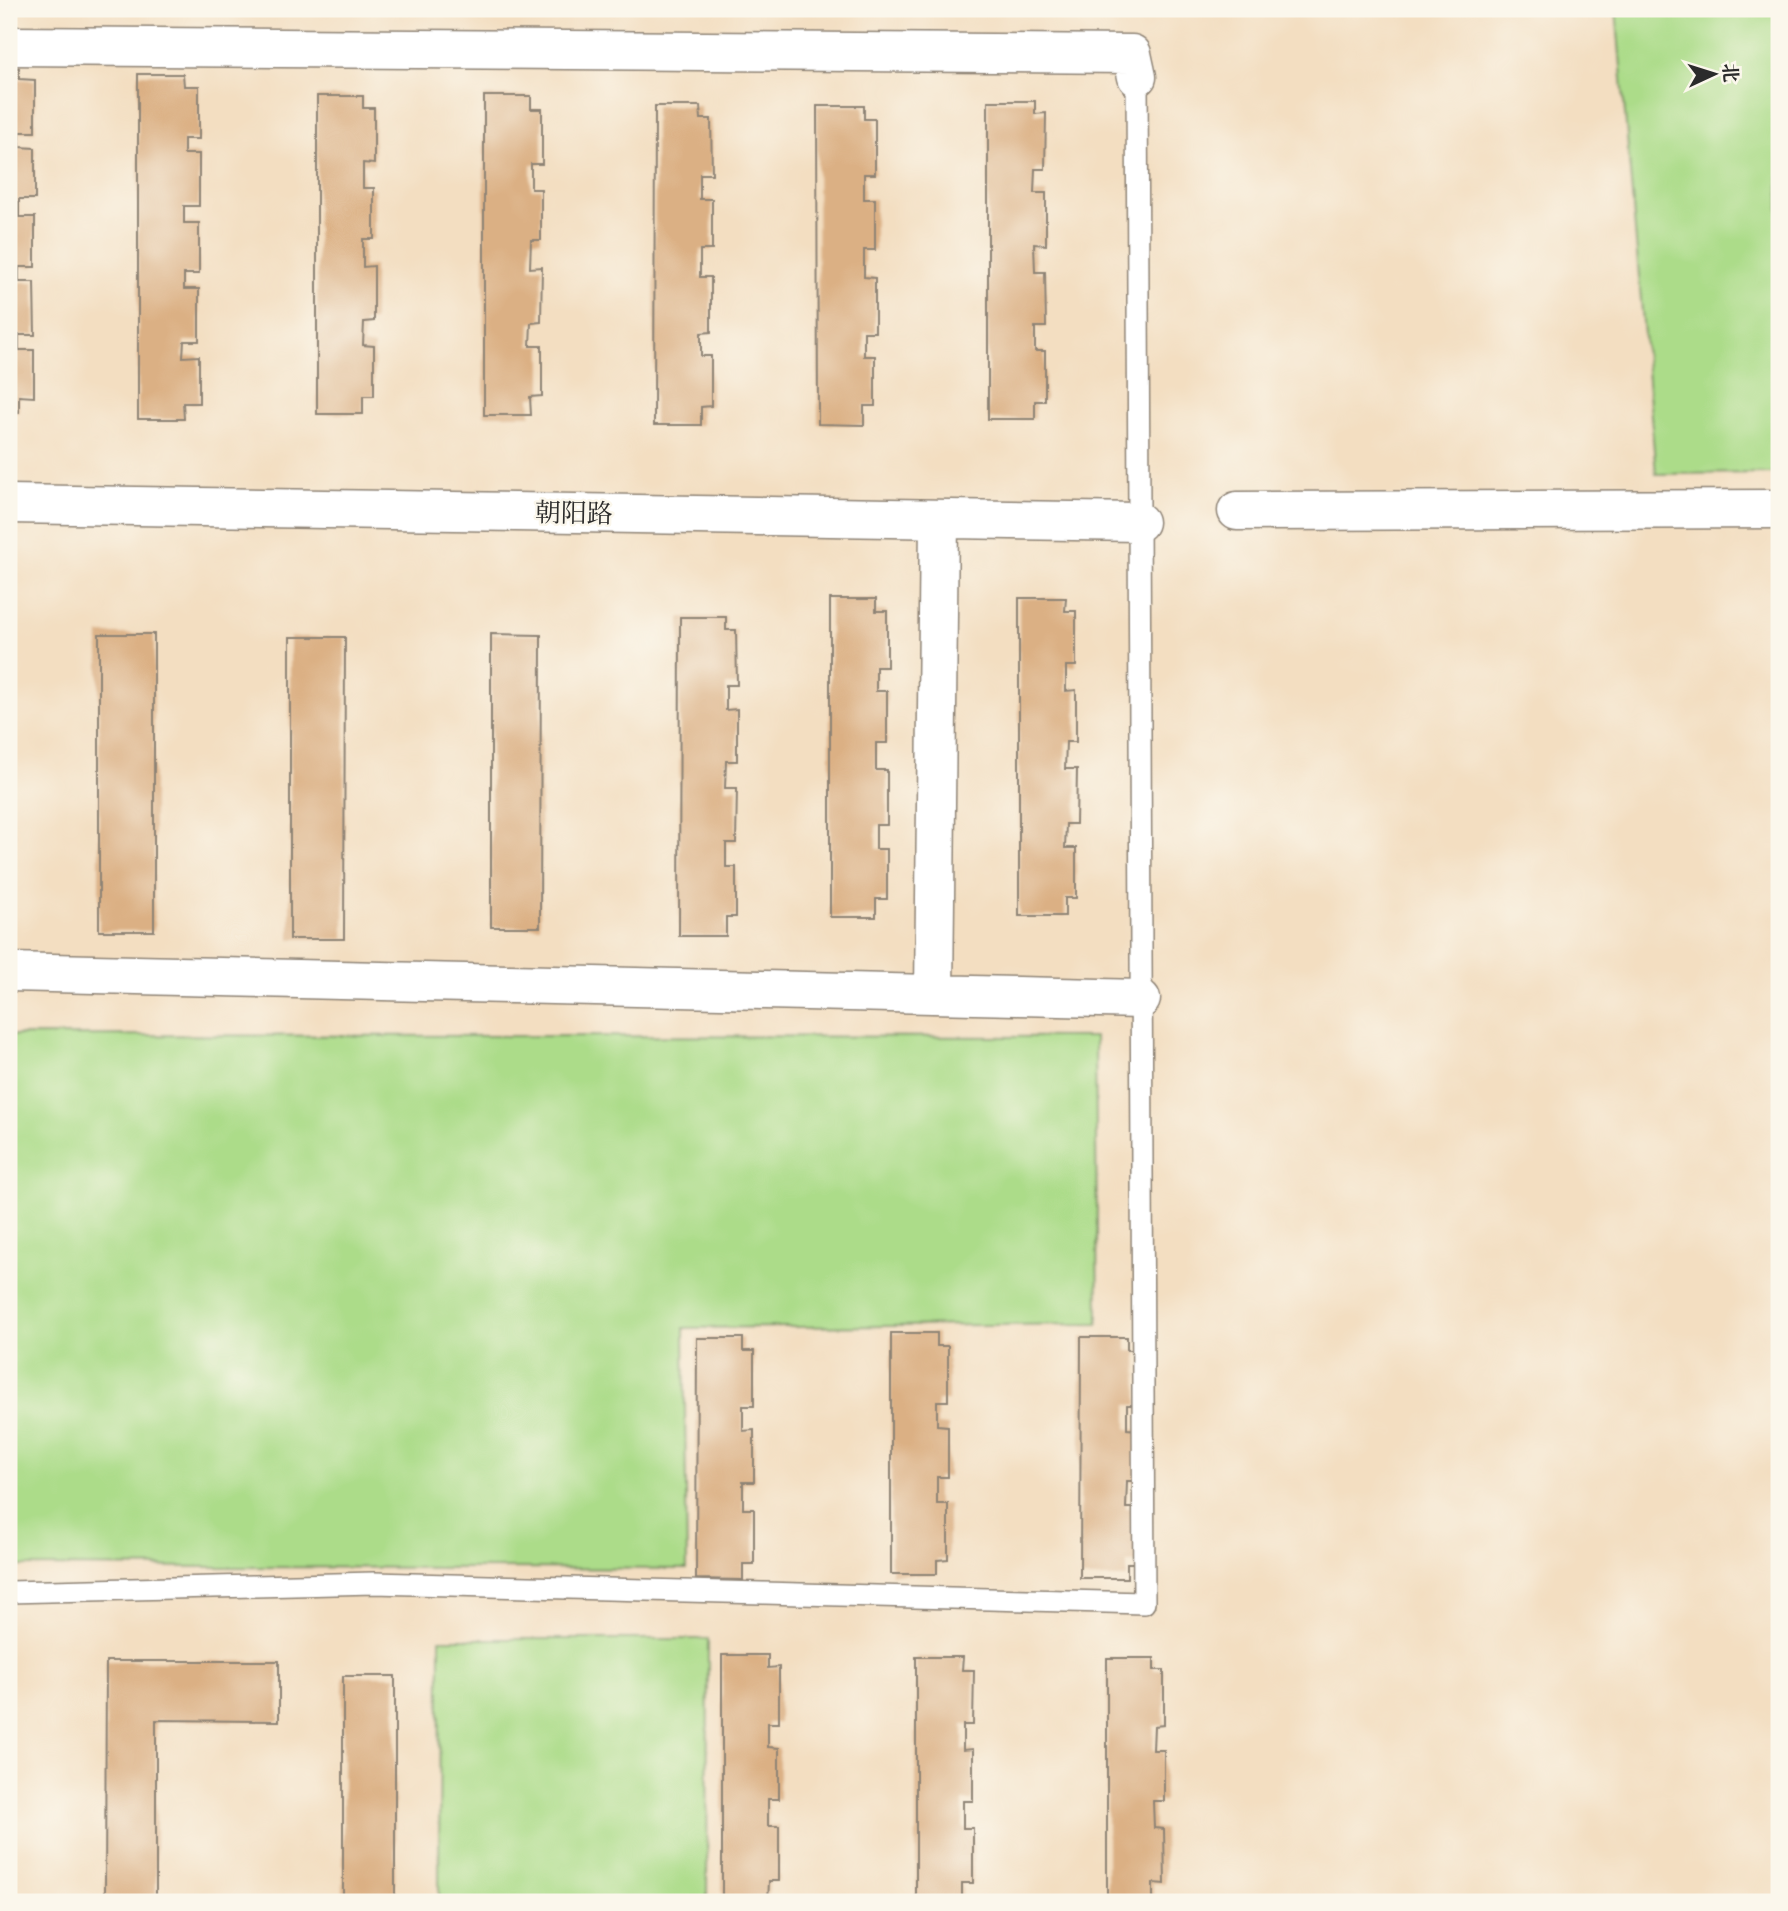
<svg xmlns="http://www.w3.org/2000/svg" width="1788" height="1911" viewBox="0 0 1788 1911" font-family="'EB Garamond','Noto Serif SC',serif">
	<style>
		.green { fill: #acdc89; stroke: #6c845a; stroke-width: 2 }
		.building { fill: #dbb084 }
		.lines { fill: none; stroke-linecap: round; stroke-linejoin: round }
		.lane-casing { stroke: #8f8476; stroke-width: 24 }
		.street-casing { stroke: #8f8476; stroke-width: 41 }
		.lane { stroke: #fff; stroke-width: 21 }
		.street { stroke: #fff; stroke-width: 38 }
		.labels { text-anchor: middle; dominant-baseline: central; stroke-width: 5; stroke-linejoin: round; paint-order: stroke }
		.street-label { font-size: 26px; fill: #2b2b2b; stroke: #fbf7ec }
	</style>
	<rect width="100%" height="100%" fill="#fbf7ec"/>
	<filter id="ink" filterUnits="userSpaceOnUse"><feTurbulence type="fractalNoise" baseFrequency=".0143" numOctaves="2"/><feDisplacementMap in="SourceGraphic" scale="14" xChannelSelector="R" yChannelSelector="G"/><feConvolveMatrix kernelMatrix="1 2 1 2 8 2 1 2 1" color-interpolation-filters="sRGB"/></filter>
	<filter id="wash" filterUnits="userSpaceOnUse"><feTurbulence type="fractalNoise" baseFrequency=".00686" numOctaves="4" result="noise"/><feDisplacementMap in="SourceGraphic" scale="28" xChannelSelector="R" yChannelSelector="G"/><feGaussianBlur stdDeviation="1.57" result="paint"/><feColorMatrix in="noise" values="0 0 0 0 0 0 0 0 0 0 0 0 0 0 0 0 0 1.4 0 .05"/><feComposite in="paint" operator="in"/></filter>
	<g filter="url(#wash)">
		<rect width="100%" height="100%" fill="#f3dec1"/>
		<path class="green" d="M1616 9H1779V473L1656 474Z
			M9 1035 1095 1037 1098 1324 684 1328 687 1569 9 1566Z
			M440 1639H708L707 1902H439Z"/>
		<g id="blocks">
			<path class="building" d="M9 68H19V79L35 80V132H19V147L35 148V199H19V217H35V267H19V282H34L35 335H19V350H34V397L19 396V412H9Z
				M138 74H183L184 86H199V139H184V154H199V206H184V223H199V274H184V289H199V341H184L183 357 199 356V403H183L184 419H138Z
				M317 96H363V108H374V164L363 163V188H374V239H363V267L374 266V321L364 322 363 345 374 346V396H363V414H317Z
				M484 96H531V109H542V164H531V189H541V240H531L530 268 542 267 541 322 531 323 530 346H542V396L530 397 531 415H484Z
				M988 101H1035V114L1046 113 1045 169H1035L1034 193H1046V245L1034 244 1035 272H1045L1046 327H1035V351H1045V401H1035V419H988Z
				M655 106H700L701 119H711L712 174H700V199H712V250H700V277H711V332L701 333V356H711V406L701 407V425H654Z
				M817 106H864V119H875V174H864V199H875V250H864V277L875 278V332H864V356H875V406H864V425L818 424Z
				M1019 598H1066L1065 611H1076V666H1066V691L1076 690V742H1066L1065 769H1077L1076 824H1066L1065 848H1076V898H1065V916H1019Z
				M830 599H876V611H887V667H876V691H887V743H876V770H887V825H876V849H887V899H876V917H830Z
				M680 617H726V630H736L737 685H726V710L737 709V761H726L725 788H737L736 843H726V867H736V917H726V936H679Z
				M99 634H154V931H99Z
				M491 634 541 635 540 927H491Z
				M290 637H345L344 939H290Z
				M891 1333H937V1346H948V1401H937V1425L948 1426V1477H937V1504H948V1559L937 1560V1574H891Z
				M1081 1337H1127V1350H1137L1138 1405H1127V1429L1138 1430V1481H1127L1126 1508H1138L1137 1563H1127V1578H1080Z
				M697 1338H743V1351H754V1406H743V1431L754 1430V1482H743V1509H754V1564H743V1580L696 1579Z
				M722 1655H768V1668L779 1667V1723H768V1747L779 1748V1799H768V1826H779V1881H769L768 1902H722Z
				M916 1657H963L962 1670H974L973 1725H963V1750L973 1749V1801H963V1828H973V1883H962V1902H916Z
				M1107 1658H1154V1670H1164V1725L1154 1726 1153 1750H1164V1801H1153L1154 1828 1164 1829 1165 1884 1153 1883V1902H1107Z
				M106 1661H279V1721L156 1720V1902H105Z
				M343 1676H395V1902H343Z"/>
		</g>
	</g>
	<g filter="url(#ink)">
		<use href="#blocks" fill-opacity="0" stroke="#8f8476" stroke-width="2"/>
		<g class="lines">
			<g class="lane-casing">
				<path id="lane" d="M9 1592 374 1583 1144 1603 1137 77"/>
			</g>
			<g class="street-casing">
				<path id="street" d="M9 46 1132 54 1137 77
					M9 504 1139 522
					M1237 511 1779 509
					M9 972 1141 999
					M934 994 939 519"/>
			</g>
			<use href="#lane" class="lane"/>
			<use href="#street" class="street"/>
		</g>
	</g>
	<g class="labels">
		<g class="street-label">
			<text transform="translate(574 513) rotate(1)">朝阳路</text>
		</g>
	</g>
	<rect width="1788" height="1911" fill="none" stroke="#fbf7ec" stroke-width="35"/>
	<g transform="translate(1714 74) rotate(86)" stroke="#fbf7ec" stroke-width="5" paint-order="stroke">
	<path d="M0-5L12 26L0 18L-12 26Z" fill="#2b2b2b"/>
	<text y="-10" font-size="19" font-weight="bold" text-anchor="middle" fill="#2b2b2b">北</text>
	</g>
</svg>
